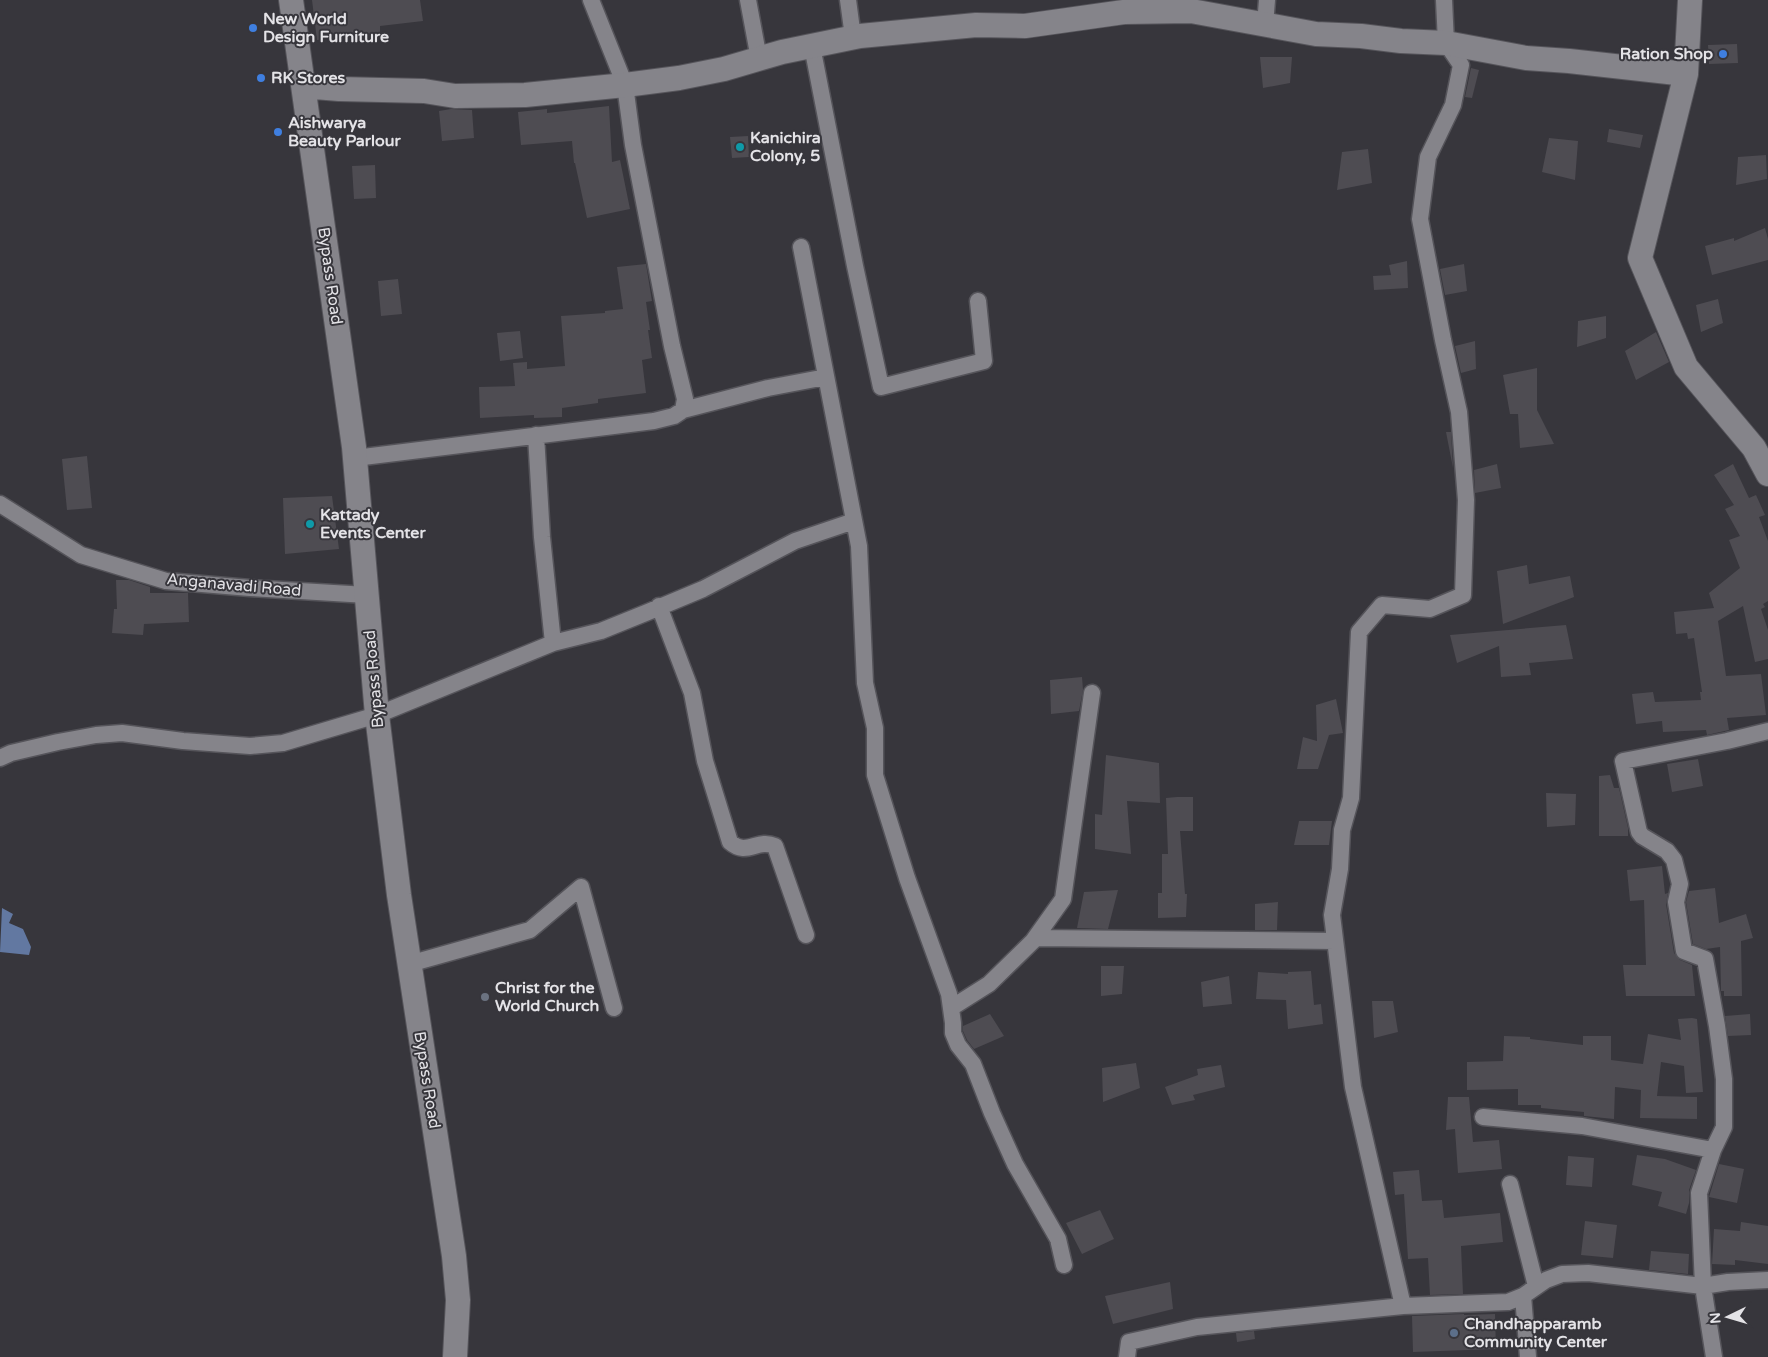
<svg xmlns="http://www.w3.org/2000/svg" width="1768" height="1357" viewBox="0 0 1768 1357" font-family="'Varela Round',sans-serif">
	<style>
		.water { fill: #6278a1 }
		.building { fill: #4e4c52 }
		.lines { fill: none; stroke-linecap: round; stroke-linejoin: round }
		.street-casing { stroke: #55545a; stroke-width: 19 }
		.secondary-casing { stroke: #55545a; stroke-width: 26 }
		.street { stroke: #85848a; stroke-width: 16 }
		.secondary { stroke: #85848a; stroke-width: 24 }
		.shop-dot { fill: #3f7fe0; stroke: #37363c; stroke-width: 2 }
		.culture-dot { fill: #0f9aa8; stroke: #37363c; stroke-width: 2 }
		.worship-dot { fill: #6b7280; stroke: #37363c; stroke-width: 2 }
		.service-dot { fill: #5c6f8a; stroke: #37363c; stroke-width: 2 }
		.labels { text-anchor: middle; dominant-baseline: central; stroke-width: 4; stroke-linejoin: round; paint-order: stroke }
		.poi-label { font-size: 16px; font-weight: bold; fill: #e4e3e7; stroke: #37363c; text-anchor: start }
		.street-label { font-size: 16px; fill: #e4e3e7; stroke: #37363c }
	</style>
	<rect width="100%" height="100%" fill="#37363c"/>
	<path class="water" d="M2 908 13 914 9 923 23 929 31 947 29 955 0 952Z"/>
	<path class="building" d="M312 0H420L423 21 380 26V33L317 40Z
		M1737 44 1738 63 1709 64 1708 45Z
		M1260 57H1292L1290 83 1263 88Z
		M1471 68 1479 70 1472 98 1465 97Z
		M609 106 612 162 620 160 630 209 587 218 575 163H574L572 141 521 145 518 112 547 109V113Z
		M451 109 472 110 474 138 442 141 439 111Z
		M1609 129 1643 135 1640 148 1607 142Z
		M748 136 749 157 732 158 730 137Z
		M1549 138 1578 141 1575 180 1542 172Z
		M1368 149 1372 183 1337 190 1342 152Z
		M1766 155 1767 179 1736 185 1738 157Z
		M375 165 376 198 354 199 352 166Z
		M1765 228 1768 239V260L1712 275 1705 246 1734 238V241Z
		M1407 261 1408 288 1374 290 1373 276 1391 275 1389 265Z
		M646 264 652 301 646 302 650 330H648L652 358 642 360 646 393 598 399V403L562 408V417L534 418V415L480 418 479 387 515 386 513 363 527 362V369L565 366 561 316 605 313V311L623 309 617 267Z
		M1464 264 1467 291 1445 295 1440 269Z
		M398 279 402 314 381 316 378 281Z
		M1718 299 1723 323 1701 332 1696 305Z
		M1606 316V338L1577 347 1578 321Z
		M520 331 523 358 500 361 497 333Z
		M1656 332 1669 362 1636 380 1625 351Z
		M1475 341 1476 369 1461 373 1455 346Z
		M1537 368V410L1554 444 1520 448 1518 414H1510L1503 375Z
		M1446 432H1451L1453 468Z
		M87 456 92 508 67 510 62 459Z
		M1497 464 1501 488 1475 493 1474 470Z
		M1733 464 1749 498 1756 495 1765 515 1759 517 1768 541V601L1763 604 1765 607 1761 609 1768 630V659L1755 662 1743 606 1718 621 1726 676 1761 674 1766 715 1727 718 1729 730 1707 735 1706 730 1663 732 1662 721 1636 724 1632 694 1653 692 1655 702 1701 700 1700 692H1702L1694 638 1688 639 1687 633 1676 634 1674 612 1714 608 1709 593 1740 568 1729 540 1740 536 1725 509 1734 505 1714 475Z
		M332 496 339 549 285 554 283 498Z
		M1527 565 1529 584 1570 576 1574 597 1503 624 1497 571Z
		M116 580H129L150 587V593H188L189 622 144 624 143 635 112 633 114 609H117Z
		M1566 625 1573 659 1529 663 1531 675 1501 677 1499 646 1457 663 1450 635Z
		M1082 677 1083 690 1079 711 1051 714 1050 680Z
		M1336 699 1343 733 1329 735 1318 769H1297L1303 737 1317 741 1316 705Z
		M1106 755 1159 763 1160 803 1127 801 1131 854 1095 849V814L1102 815Z
		M1698 759 1703 786 1672 792 1667 764Z
		M1610 775 1614 788H1619L1628 828V836H1599V776Z
		M1546 793 1576 794 1575 825 1547 827Z
		M1177 797H1193V831H1180L1185 894H1187L1186 917 1158 918V893H1162V854H1168L1166 798Z
		M1299 821H1332L1329 845H1294Z
		M1662 866 1665 894 1668 893 1666 904 1674 953 1680 960 1692 965 1695 996H1626L1623 965H1646L1644 900 1630 901 1627 870Z
		M1715 888 1719 923 1746 914 1753 938 1741 941 1742 996H1724V991H1721L1720 947 1706 949 1693 944 1686 902 1689 891Z
		M1118 890 1108 929 1077 928 1084 892Z
		M1278 902 1277 930H1255V904Z
		M1101 966H1124L1122 994 1101 996Z
		M1311 971 1314 1005 1321 1004 1323 1024 1288 1029 1286 1000 1256 999 1258 972 1288 974V972Z
		M1229 976 1232 1004 1203 1007 1201 982Z
		M1372 1001H1393L1398 1032 1374 1038Z
		M990 1014 1004 1036 974 1049 967 1040 963 1031V1026Z
		M1750 1014 1751 1035 1728 1036 1725 1016Z
		M1692 1018 1697 1019 1703 1092 1686 1093 1684 1066 1661 1062 1657 1096 1697 1097V1119L1640 1118 1641 1090 1615 1087 1614 1119 1584 1116V1112L1541 1108V1105H1518V1089L1467 1090V1062L1503 1061 1504 1036 1530 1037V1039L1583 1045V1036H1611V1060L1643 1064 1648 1034 1681 1040 1678 1019Z
		M1136 1063 1140 1088 1103 1102 1102 1068Z
		M1221 1065 1225 1087 1193 1095 1195 1100 1172 1105 1165 1087 1198 1075 1197 1069Z
		M1448 1097H1469L1473 1142 1499 1140 1502 1169 1458 1173 1455 1129 1446 1130Z
		M1637 1155 1665 1159 1696 1170 1689 1190V1203L1686 1214 1658 1206 1662 1192 1632 1185Z
		M1568 1156 1594 1158 1592 1187 1566 1185Z
		M1719 1164 1744 1169 1737 1203 1709 1197Z
		M1419 1170 1422 1201 1442 1200 1444 1218 1500 1213 1503 1242 1461 1246 1463 1294 1430 1295 1428 1258 1408 1259 1404 1194 1395 1195 1393 1172Z
		M1100 1210 1114 1239 1082 1254 1066 1223Z
		M1585 1221 1617 1225 1613 1258 1581 1255Z
		M1741 1222 1768 1226V1264L1735 1260V1265L1712 1264 1714 1229 1740 1231Z
		M1651 1251 1689 1254 1688 1274 1649 1270Z
		M1170 1282 1173 1309 1113 1324 1105 1296Z
		M1464 1314V1315L1495 1314 1496 1349 1413 1352 1412 1316Z
		M1254 1331 1255 1339 1237 1342 1236 1333Z"/>
	<g class="lines">
		<g class="street-casing">
			<path id="street" d="M748 0 759 59
				M848 0 853 37
				M1265 25 1267 0
				M812 46 855 266 881 387 984 361 978 301
				M801 247 859 546 865 683 875 728V775L907 878 949 994 953 1023V1033L958 1045 973 1064 992 1113 1015 1164 1058 1239 1064 1265
				M683 410 768 388 826 377
				M536 435 542 537 553 643 601 631 648 612 703 589 795 541 854 521
				M355 458 654 421 674 416 683 410 685 399 672 346 633 145 625 85 591 0
				M0 504 81 555 166 581 250 588 367 595
				M659 606 692 693 705 761 730 842C747 857 757 838 775 846L806 935
				M1768 731 1727 741 1623 761 1639 832 1642 836 1667 851 1674 860 1680 884 1676 902 1684 951 1705 959 1717 1026 1724 1079V1127L1713 1150 1699 1193 1703 1286 1728 1282 1768 1280
				M0 758 11 753 58 742 96 735 122 733 183 741 250 746 283 743 377 715 553 643
				M1036 938 1335 941
				M409 964 530 930 581 887 614 1008
				M951 1008 989 984 1033 941 1063 899 1092 693
				M1483 1117 1582 1126 1713 1150
				M1510 1184 1536 1286
				M1523 1296 1528 1357
				M1403 1306 1353 1087 1332 915 1340 869 1342 830 1351 798 1359 632 1382 605 1430 609 1463 595 1466 500 1459 412 1443 340 1420 219 1428 157 1453 105 1461 65 1446 43 1444 0
				M1127 1357 1129 1342 1197 1327 1403 1306 1508 1302 1523 1296 1546 1280 1562 1274 1588 1273 1703 1286 1714 1357"/>
		</g>
		<g class="secondary-casing">
			<path id="secondary" d="M291 0 354 447 377 715 399 895 454 1256 458 1300 455 1357
				M1690 0 1686 74 1640 258 1686 367 1754 448 1768 474
				M303 86 339 89 424 91 455 96 525 95 625 85 679 78 724 69 782 52 860 36 976 25 1025 26 1124 12 1191 11 1316 34 1361 36 1401 41 1446 43 1526 58 1569 61 1686 74"/>
		</g>
		<use href="#street" class="street"/>
		<use href="#secondary" class="secondary"/>
	</g>
	<g class="shop-dot">
		<circle cx="253" cy="28" r="5"/>
		<circle cx="1723" cy="54" r="5"/>
		<circle cx="261" cy="78" r="5"/>
		<circle cx="278" cy="132" r="5"/>
	</g>
	<g class="culture-dot">
		<circle cx="740" cy="147" r="5"/>
		<circle cx="310" cy="524" r="5"/>
	</g>
	<circle class="worship-dot" cx="485" cy="997" r="5"/>
	<circle class="service-dot" cx="1454" cy="1333" r="5"/>
	<g class="labels">
		<g class="poi-label">
			<text x="263" y="19">New World<tspan x="263" dy="18">Design Furniture</tspan></text>
			<text x="1713" y="54" text-anchor="end">Ration Shop</text>
			<text x="271" y="78">RK Stores</text>
			<text x="288" y="123">Aishwarya<tspan x="288" dy="18">Beauty Parlour</tspan></text>
			<text x="750" y="138">Kanichira<tspan x="750" dy="18">Colony, 5</tspan></text>
			<text x="320" y="515">Kattady<tspan x="320" dy="18">Events Center</tspan></text>
			<text x="495" y="988">Christ for the<tspan x="495" dy="18">World Church</tspan></text>
			<text x="1464" y="1324">Chandhapparamb<tspan x="1464" dy="18">Community Center</tspan></text>
		</g>
		<g class="street-label">
			<text transform="translate(330 276) rotate(82)">Bypass Road</text>
			<text transform="translate(234 585) rotate(5)">Anganavadi Road</text>
			<text transform="translate(374 679) rotate(-95)">Bypass Road</text>
			<text transform="translate(427 1080) rotate(81)">Bypass Road</text>
		</g>
	</g>
	<g transform="translate(1728 1317) rotate(265)" stroke="#37363c" stroke-width="4" paint-order="stroke">
	<path d="M0-4L9 19L0 12L-9 19Z" fill="#e4e3e7"/>
	<text y="-8" font-size="14" font-weight="bold" text-anchor="middle" fill="#e4e3e7">N</text>
	</g>
</svg>
